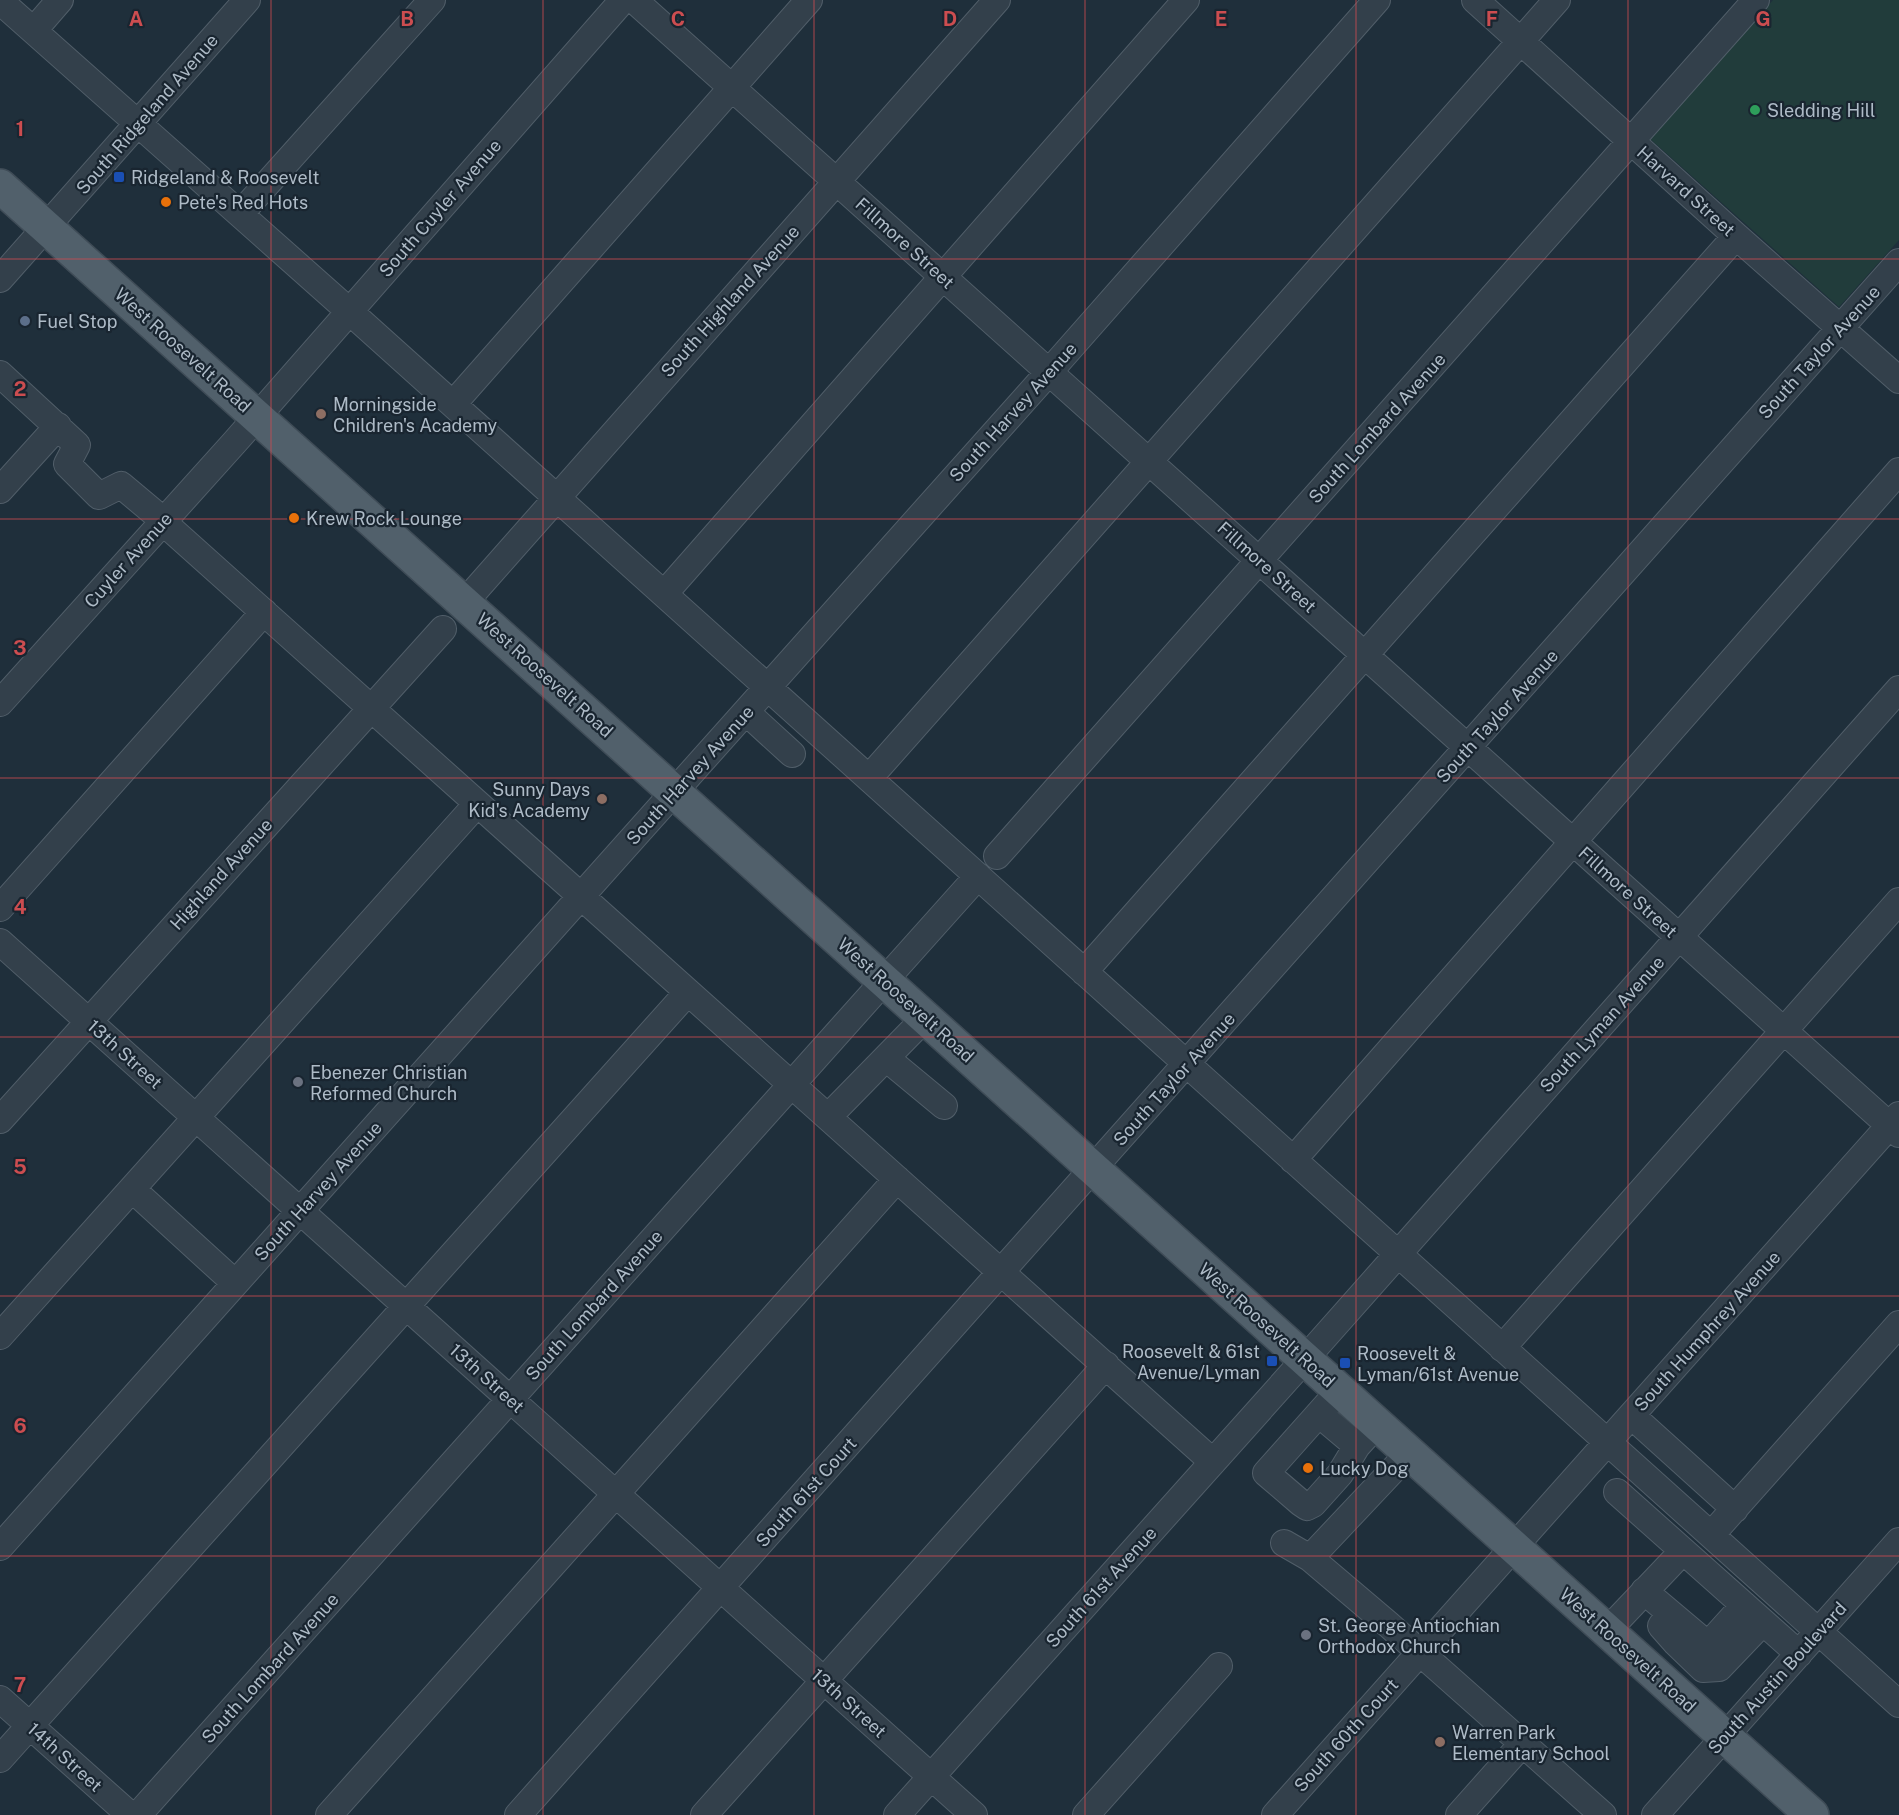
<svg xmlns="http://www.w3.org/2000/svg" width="1899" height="1815" viewBox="0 0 1899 1815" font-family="'Public Sans',sans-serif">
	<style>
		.green { fill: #213c3b }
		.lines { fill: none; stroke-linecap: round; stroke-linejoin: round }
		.minor-casing { stroke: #515e69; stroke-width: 28 }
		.major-casing { stroke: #3f4c57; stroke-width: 36 }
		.minor { stroke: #33404b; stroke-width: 26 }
		.major { stroke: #51606b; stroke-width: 33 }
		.grid { fill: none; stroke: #cc4d50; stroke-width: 1.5; stroke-opacity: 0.55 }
		.leisure-dot { fill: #2e9e5b; stroke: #192530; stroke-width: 2 }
		.transit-dot { fill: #1a4fb4; stroke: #192530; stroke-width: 2 }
		.food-dot { fill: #e8710a; stroke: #192530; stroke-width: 2 }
		.service-dot { fill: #5c6f8a; stroke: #192530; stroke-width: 2 }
		.education-dot { fill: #8d6e63; stroke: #192530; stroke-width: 2 }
		.worship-dot { fill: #6b7280; stroke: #192530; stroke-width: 2 }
		.labels { text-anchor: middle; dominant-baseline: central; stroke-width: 4.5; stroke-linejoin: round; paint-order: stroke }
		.poi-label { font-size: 18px; fill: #aebbc7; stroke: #192530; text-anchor: start }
		.street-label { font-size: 18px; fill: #aebbc7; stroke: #192530 }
		.grid-label { font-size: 20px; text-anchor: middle; font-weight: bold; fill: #cc4d50; stroke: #192530; stroke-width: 4.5; stroke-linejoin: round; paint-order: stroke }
	</style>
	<rect width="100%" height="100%" fill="#1f2f3b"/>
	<path class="green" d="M1773 0H1899V240L1839 307 1649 138Z"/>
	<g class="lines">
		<g class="minor-casing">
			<path id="minor" d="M634 0 1899 1134
				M1475 0 1736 236 1899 380
				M0 1 349 311 1899 1704
				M34 30 60 0
				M240 214 432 0
				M0 279 247 0
				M0 374 77 445 67 464 99 496 121 485 164 521
				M453 404 809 0
				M0 490 58 426
				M163 522 1213 1462
				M664 594 1186 0
				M464 603 997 0
				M0 703 234 443 623 0
				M746 712 792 754
				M869 778 1557 0
				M997 856 1756 0
				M0 908 264 612
				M0 942 974 1815
				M1084 972 1736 236
				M886 1058 944 1106
				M828 1117 925 1018
				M0 1120 443 629
				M1293 1160 1899 471
				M132 1189 235 1283
				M0 1336 477 804
				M1502 1348 1899 901
				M1340 1390 1266 1473 1301 1503 1307 1507 1313 1504 1340 1474 1357 1446 1377 1424
				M1319 1414 1357 1446
				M1632 1416 1735 1509
				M1617 1492 1799 1654
				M1711 1535 1899 1324
				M1284 1543 1310 1558 1389 1625 1603 1815
				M0 1547 1049 372 1377 0
				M1310 1558 1409 1453
				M1644 1591 1708 1645 1744 1605
				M1670 1613 1661 1626 1676 1643 1703 1669 1719 1668 1763 1622
				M1607 1631 1683 1551
				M0 1699 130 1815
				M0 1759 688 992
				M138 1815 978 876
				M329 1815 897 1179
				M518 1815 1899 262
				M704 1815 1106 1365
				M897 1815 1305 1359 1899 689
				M1086 1815 1219 1666
				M1275 1815 1899 1115
				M1459 1815 1523 1743
				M1655 1815 1899 1541"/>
		</g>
		<g class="major-casing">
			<path id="major" d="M0 186 1812 1815"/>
		</g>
		<use href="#minor" class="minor"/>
		<use href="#major" class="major"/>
	</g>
	<path class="grid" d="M271 0V1815M543 0V1815M814 0V1815M1085 0V1815M1356 0V1815M1628 0V1815M0 259H1899M0 519H1899M0 778H1899M0 1037H1899M0 1296H1899M0 1556H1899"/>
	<circle class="leisure-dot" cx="1755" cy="110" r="6"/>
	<g class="transit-dot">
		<rect x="113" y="171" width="12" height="12" rx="3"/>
		<rect x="1266" y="1355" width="12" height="12" rx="3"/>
		<rect x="1339" y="1357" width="12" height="12" rx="3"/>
	</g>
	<g class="food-dot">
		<circle cx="166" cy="202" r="6"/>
		<circle cx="294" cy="518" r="6"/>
		<circle cx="1308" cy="1468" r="6"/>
	</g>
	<circle class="service-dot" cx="25" cy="321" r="6"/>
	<g class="education-dot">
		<circle cx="321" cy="414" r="6"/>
		<circle cx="602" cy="799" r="6"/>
		<circle cx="1440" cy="1742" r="6"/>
	</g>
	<g class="worship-dot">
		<circle cx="298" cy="1082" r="6"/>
		<circle cx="1306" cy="1635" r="6"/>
	</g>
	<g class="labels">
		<g class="poi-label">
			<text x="1767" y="110">Sledding Hill</text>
			<text x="131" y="177">Ridgeland &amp; Roosevelt</text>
			<text x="178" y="202">Pete's Red Hots</text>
			<text x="37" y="321">Fuel Stop</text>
			<text x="333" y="404">Morningside<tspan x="333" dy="21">Children's Academy</tspan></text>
			<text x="306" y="518">Krew Rock Lounge</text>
			<text x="590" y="789" text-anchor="end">Sunny Days<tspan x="590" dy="21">Kid's Academy</tspan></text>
			<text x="310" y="1072">Ebenezer Christian<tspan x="310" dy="21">Reformed Church</tspan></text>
			<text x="1260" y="1351" text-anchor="end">Roosevelt &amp; 61st<tspan x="1260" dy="21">Avenue/Lyman</tspan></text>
			<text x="1357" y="1353">Roosevelt &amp;<tspan x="1357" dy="21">Lyman/61st Avenue</tspan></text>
			<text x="1320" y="1468">Lucky Dog</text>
			<text x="1318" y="1625">St. George Antiochian<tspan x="1318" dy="21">Orthodox Church</tspan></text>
			<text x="1452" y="1732">Warren Park<tspan x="1452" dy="21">Elementary School</tspan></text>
		</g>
		<g class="street-label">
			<text transform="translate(147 114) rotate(-49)">South Ridgeland Avenue</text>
			<text transform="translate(1686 191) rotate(42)">Harvard Street</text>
			<text transform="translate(440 208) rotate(-49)">South Cuyler Avenue</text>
			<text transform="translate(905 243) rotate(42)">Fillmore Street</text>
			<text transform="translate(730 301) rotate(-48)">South Highland Avenue</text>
			<text transform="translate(183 350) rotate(42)">West Roosevelt Road</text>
			<text transform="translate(1819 352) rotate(-48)">South Taylor Avenue</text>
			<text transform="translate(1013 412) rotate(-48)">South Harvey Avenue</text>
			<text transform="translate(1377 428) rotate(-48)">South Lombard Avenue</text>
			<text transform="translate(128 560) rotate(-48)">Cuyler Avenue</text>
			<text transform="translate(1267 567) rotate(42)">Fillmore Street</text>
			<text transform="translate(545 675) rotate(42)">West Roosevelt Road</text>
			<text transform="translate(1497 716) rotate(-48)">South Taylor Avenue</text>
			<text transform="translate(690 775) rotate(-48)">South Harvey Avenue</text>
			<text transform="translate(221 874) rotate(-48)">Highland Avenue</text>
			<text transform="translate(1628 892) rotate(42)">Fillmore Street</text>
			<text transform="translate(906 1000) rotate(42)">West Roosevelt Road</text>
			<text transform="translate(1602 1024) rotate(-48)">South Lyman Avenue</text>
			<text transform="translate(125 1054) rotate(42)">13th Street</text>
			<text transform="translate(1174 1079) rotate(-48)">South Taylor Avenue</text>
			<text transform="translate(318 1191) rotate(-48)">South Harvey Avenue</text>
			<text transform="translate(594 1305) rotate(-48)">South Lombard Avenue</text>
			<text transform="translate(1267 1325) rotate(42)">West Roosevelt Road</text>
			<text transform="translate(1707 1331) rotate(-48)">South Humphrey Avenue</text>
			<text transform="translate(487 1378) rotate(42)">13th Street</text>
			<text transform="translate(806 1492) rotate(-48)">South 61st Court</text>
			<text transform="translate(1101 1587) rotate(-48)">South 61st Avenue</text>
			<text transform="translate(1628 1650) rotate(42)">West Roosevelt Road</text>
			<text transform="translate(270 1668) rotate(-48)">South Lombard Avenue</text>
			<text transform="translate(1777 1678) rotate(-48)">South Austin Boulevard</text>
			<text transform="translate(849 1703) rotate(42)">13th Street</text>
			<text transform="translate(1346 1735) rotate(-48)">South 60th Court</text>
			<text transform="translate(65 1757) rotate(42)">14th Street</text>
		</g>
	</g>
	<g class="grid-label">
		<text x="136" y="26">A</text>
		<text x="407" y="26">B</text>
		<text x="678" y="26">C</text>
		<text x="950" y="26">D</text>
		<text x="1221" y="26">E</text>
		<text x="1492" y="26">F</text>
		<text x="1763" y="26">G</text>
		<text x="20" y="136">1</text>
		<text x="20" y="396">2</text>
		<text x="20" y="655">3</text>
		<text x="20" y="914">4</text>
		<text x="20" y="1174">5</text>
		<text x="20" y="1433">6</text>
		<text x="20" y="1692">7</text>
	</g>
</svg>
